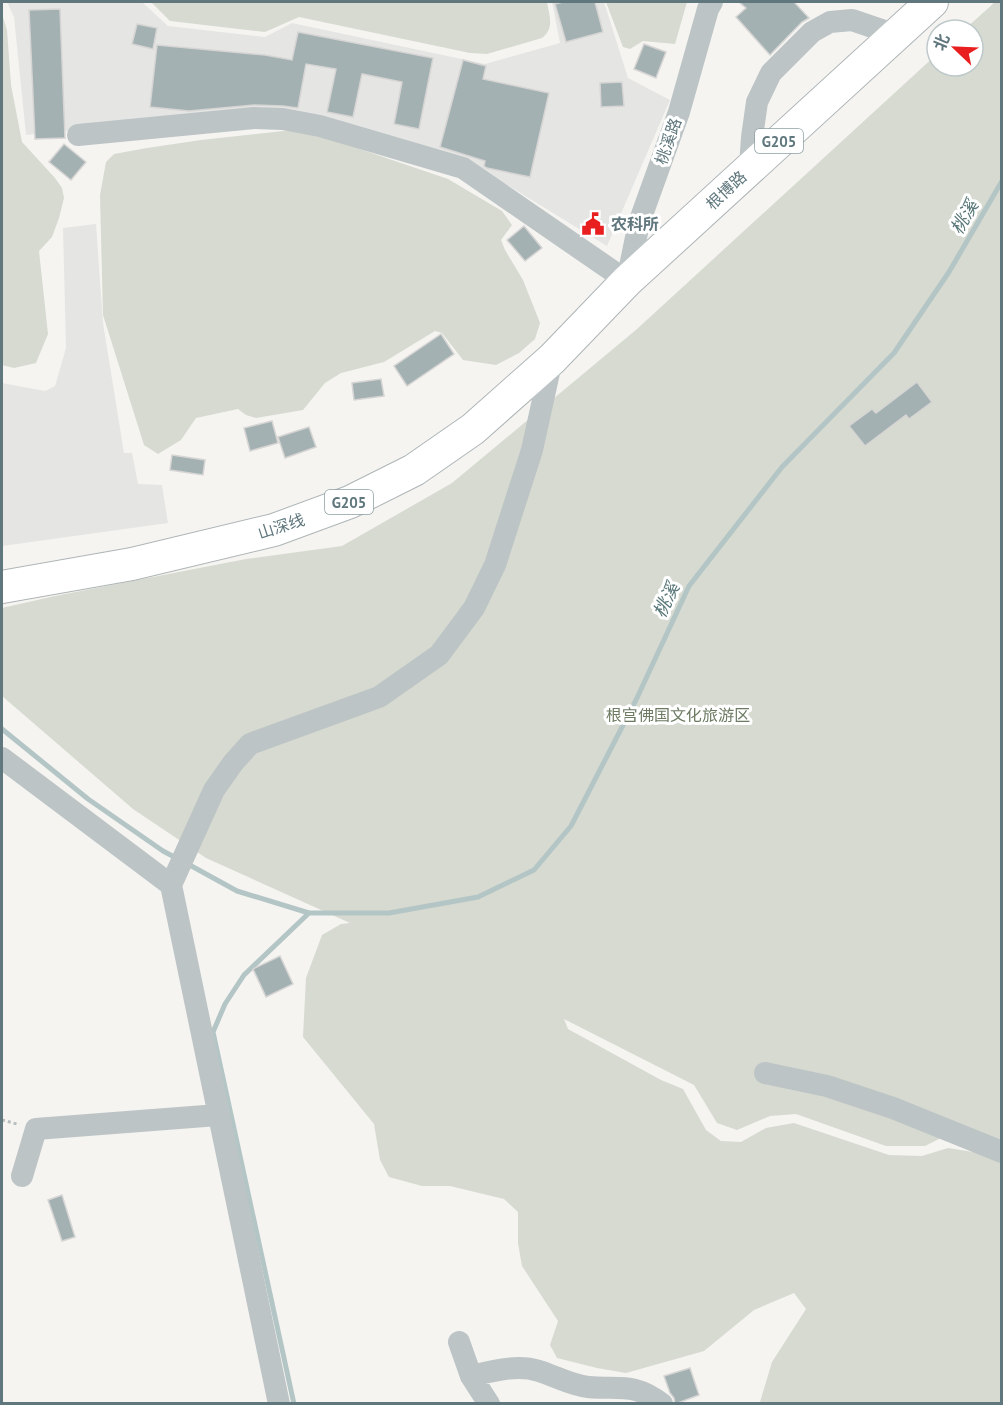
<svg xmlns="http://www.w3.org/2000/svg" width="1003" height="1405" viewBox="0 0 1003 1405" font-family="'PT Sans','Noto Sans SC',sans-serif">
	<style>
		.built { fill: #e5e6e4 }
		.green { fill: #d6dad0; fill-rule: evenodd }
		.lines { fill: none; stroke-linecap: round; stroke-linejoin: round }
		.stream { stroke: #b4c5c6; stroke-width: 5 }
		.building { fill: #a4b1b3; stroke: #d6d5d4; stroke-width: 1.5 }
		.highway-casing { stroke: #aeb5b7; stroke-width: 34 }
		.path { stroke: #b7bcbd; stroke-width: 3; stroke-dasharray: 3 3; stroke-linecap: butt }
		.minor { stroke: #bdc4c6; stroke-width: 22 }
		.highway { stroke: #fff; stroke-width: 32 }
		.labels { text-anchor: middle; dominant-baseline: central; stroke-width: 6; stroke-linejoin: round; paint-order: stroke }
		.shield { fill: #fff; stroke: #8fa0a4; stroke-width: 1.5 }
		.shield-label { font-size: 15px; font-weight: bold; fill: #5f777d }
		.street-label { font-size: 16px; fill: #5f777d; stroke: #fff }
		.poi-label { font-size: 16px; font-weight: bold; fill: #5f777d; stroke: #fff; text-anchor: start }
		.park-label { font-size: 16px; fill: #6c7a62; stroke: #fff }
		.water-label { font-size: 18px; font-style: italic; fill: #5a7879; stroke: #fff }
	</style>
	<rect width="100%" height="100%" fill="#f5f4f1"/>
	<path class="built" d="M7 2H142L168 26 265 37 292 23 485 64 560 43 552 2H604L628 78 670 100 607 246 476 166 263 111 26 135 14 17Z
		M96 224 103 323 124 453H132L138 484 162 485 168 523 2 546V383L45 391 55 386 66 348 63 228Z"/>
	<path class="green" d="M151 2H547C549 15 555 28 542 38L487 54 470 53 299 17 265 32 170 21Z
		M606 2H687L675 44 643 41 630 49 623 47Z
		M995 2H1001V1403H758L760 1402 772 1362 806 1309 794 1293 754 1310 704 1351 626 1373 597 1368 557 1358 550 1345 558 1321 522 1266 518 1243V1212L504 1199 450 1186H422L389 1177 380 1160 374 1124 303 1037 306 978 322 935 341 924 350 923 206 858 133 809 2 696V608L55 596 246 559 342 546 452 483 637 329 937 54V66H973V30H964ZM564 1019 694 1085 717 1123 737 1130 770 1116 796 1114 886 1146H925L943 1137 973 1152 948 1148 922 1156 889 1155 794 1123 766 1128 741 1142 721 1141 706 1130 683 1089 661 1080 568 1029Z
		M2 14 7 30 11 85 22 142 55 178 62 188 64 198 59 218 52 237 39 251 48 334 36 363 14 368 2 365Z
		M301 129 448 179 502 211 512 225 501 240 505 250 523 280 540 323 535 339 519 353 496 365 463 360 442 333 435 331 384 362 341 373 325 383 303 410 256 418 246 415 238 409 196 418 181 440 158 454 144 445 103 315 100 195 106 162 114 154 147 148 201 140Z"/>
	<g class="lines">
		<path class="stream" d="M2 729 88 799 163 851 178 859
			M186 863 237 891 309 913H389L478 897 534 870 571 826 636 700 689 586 782 467 894 353 949 272 1002 181
			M294 1404 213 1032 225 1004 244 975 309 913"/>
	</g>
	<path class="building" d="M563 2H595L603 32 566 42 555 4Z
		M739 2H794L809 18 802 22 770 55 736 17 746 8Z
		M60 9 65 138 35 139 29 10Z
		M137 24 157 28 153 49 132 44Z
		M298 32 433 58 419 129 394 124 402 82 362 74 353 117 327 112 336 69 306 64 298 108 283 106 254 105 189 111 150 107 157 45 265 55 292 60Z
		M644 44 666 52 656 78 634 69Z
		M463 60 486 66 483 79 549 93 530 177 487 168 484 166 485 161 440 147Z
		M622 82 624 106 601 107 600 83Z
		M64 144 86 162 71 180 49 162Z
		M524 226 542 248 525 261 507 240Z
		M441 334 454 354 407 386 394 366Z
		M381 379 384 396 354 400 352 383Z
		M917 382 932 402 909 419 906 415 865 446 849 426 872 409 876 413Z
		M272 421 278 443 250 451 244 428Z
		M309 427 316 447 285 458 278 437Z
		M172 455 205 460 203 475 170 470Z
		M280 956 293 984 266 997 253 969Z
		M62 1195 75 1237 62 1241 48 1200Z
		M690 1368 699 1395 675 1404 674 1398 670 1393 664 1376Z"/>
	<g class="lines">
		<g class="highway-casing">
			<path id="highway" d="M2 587 132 564 274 530 350 502 414 470 473 429 552 359 627 281 932 2"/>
		</g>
		<path class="path" d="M2 1120 17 1124"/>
		<path class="minor" d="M78 135 254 118 283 119 320 126 463 168 627 281 639 223 679 112 708 9 712 2
			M750 167 752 137 757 102 771 73 812 32 830 22 852 20 896 35
			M2 758 171 885
			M765 1073 827 1086 893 1108 1002 1152
			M22 1176 36 1129 218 1115
			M459 1342 471 1376 489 1404
			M471 1376C493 1371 517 1364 539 1371 555 1376 571 1385 588 1387 619 1390 634 1382 662 1404
			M279 1404 171 885 214 790 233 763 250 744 379 697 439 655 474 608 495 565 532 450 552 359"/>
		<use href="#highway" class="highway"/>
	</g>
	<defs>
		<g id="civic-bare" transform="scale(1.8)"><path d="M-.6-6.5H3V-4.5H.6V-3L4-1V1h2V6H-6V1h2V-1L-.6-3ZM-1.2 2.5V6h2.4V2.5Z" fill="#e81f1e" stroke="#fff" stroke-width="2.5" paint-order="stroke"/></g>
	</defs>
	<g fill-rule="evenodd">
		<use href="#civic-bare" x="593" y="224"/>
	</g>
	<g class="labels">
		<g class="shield">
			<rect x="755" y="129" width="48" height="24" rx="4.5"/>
			<rect x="325" y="490" width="48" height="24" rx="4.5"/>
		</g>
		<g class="shield-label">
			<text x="779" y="141">G205</text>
			<text x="349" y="502">G205</text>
		</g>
		<g class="street-label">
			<text transform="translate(668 141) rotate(-71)">桃溪路</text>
			<text transform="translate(726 190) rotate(-43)">根博路</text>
			<text transform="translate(281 526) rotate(-18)">山深线</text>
		</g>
		<g class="poi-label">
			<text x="611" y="224">农科所</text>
		</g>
		<g class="park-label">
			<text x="678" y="715">根宫佛国文化旅游区</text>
		</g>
		<g class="water-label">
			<text transform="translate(964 217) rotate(-60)">桃溪</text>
			<text transform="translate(666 600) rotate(-64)">桃溪</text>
		</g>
	</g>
	<rect width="1003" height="1405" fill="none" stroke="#5f777d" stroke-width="6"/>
	<g transform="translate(955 48) rotate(293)"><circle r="28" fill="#ffffff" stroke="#bfc9cb" stroke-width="1.5"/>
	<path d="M0-4.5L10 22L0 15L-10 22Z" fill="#e81f1e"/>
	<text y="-9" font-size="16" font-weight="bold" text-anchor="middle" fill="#5f777d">北</text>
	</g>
</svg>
